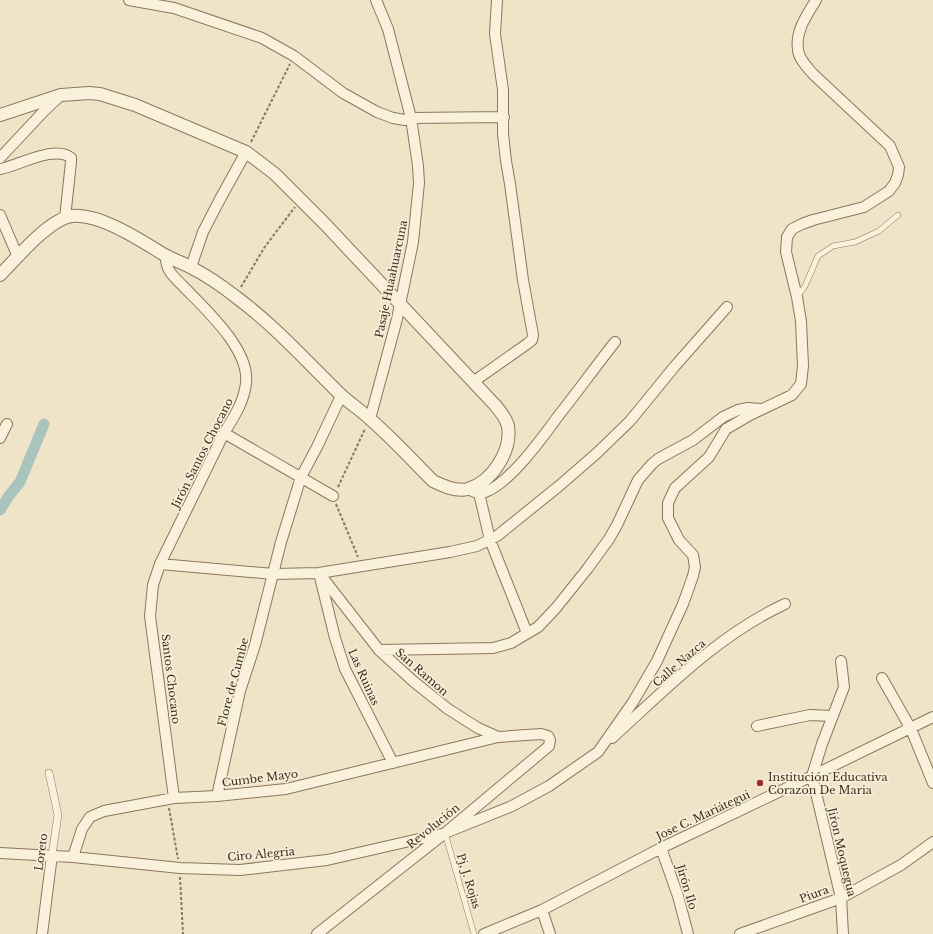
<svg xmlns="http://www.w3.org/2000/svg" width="933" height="934" viewBox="0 0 933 934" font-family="'Libre Baskerville',serif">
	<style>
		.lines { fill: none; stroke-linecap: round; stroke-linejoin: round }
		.canal { stroke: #a9c4bc; stroke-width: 11 }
		.service-casing { stroke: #8d765c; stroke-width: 6 }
		.pedestrian-casing { stroke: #8d765c; stroke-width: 8 }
		.minor-casing { stroke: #8d765c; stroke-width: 12 }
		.tertiary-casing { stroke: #8d765c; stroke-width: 14 }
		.path { stroke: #8d765c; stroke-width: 2; stroke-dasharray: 3 2; stroke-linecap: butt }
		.service { stroke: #faf1dc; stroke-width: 5 }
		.pedestrian { stroke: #faf1dc; stroke-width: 7 }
		.minor { stroke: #faf1dc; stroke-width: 10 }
		.tertiary { stroke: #faf1dc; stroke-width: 12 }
		.poi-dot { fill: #9e2a2b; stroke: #f7eed8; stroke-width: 1.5 }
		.labels { text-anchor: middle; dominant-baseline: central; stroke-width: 3.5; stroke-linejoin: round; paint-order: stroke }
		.street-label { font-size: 11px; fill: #3d2e20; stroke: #f7eed8 }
		.poi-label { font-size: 11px; fill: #3d2e20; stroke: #f7eed8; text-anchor: start }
	</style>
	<rect width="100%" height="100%" fill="#f0e4c8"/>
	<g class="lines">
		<path class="canal" d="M0 510 8 497 20 482 44 424"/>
		<g class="service-casing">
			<path id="service" d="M797 297 805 286 818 256 833 246 855 242 879 231 898 215
				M445 833 474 934"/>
		</g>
		<g class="pedestrian-casing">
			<path id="pedestrian" d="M49 773 58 815 52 855"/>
		</g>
		<g class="minor-casing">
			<path id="minor" d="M129 0 174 8 262 38 294 56 343 93 377 112 393 118 405 120 411 118 504 117
				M0 158 44 111 61 95
				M0 169C18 166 56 144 71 158V162L65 218
				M0 215 18 257
				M166 256C165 270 174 277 183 286 205 309 250 349 246 383 244 402 234 417 224 433L160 564 153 585 150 616 174 798
				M191 267 203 232 219 201 246 152
				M473 382 527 344 532 340 533 335 523 280 510 184 506 161 503 134V90L495 34 497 0
				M370 419 397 319 413 242 419 183 418 166 411 118 388 29 376 0
				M224 433 333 496
				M0 438 7 424
				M468 489C474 492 478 494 485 492 510 483 543 437 559 415 578 391 596 366 615 342
				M479 493 490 540 527 633
				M160 564 274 574 319 573 450 552 477 546 497 536 559 486 597 453 630 421 675 366 727 307
				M320 577 335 638 345 669 393 763
				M379 650 493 648 511 643 538 627 556 608 588 568 609 539 617 525 638 480 652 464 658 459 693 440 723 417 738 410 748 408 761 409
				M841 661 844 687 822 744 812 776 841 898 843 934
				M882 678 911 729 933 783
				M757 726 810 715 832 716
				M612 738C666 689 718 635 785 604
				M217 796 240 691 255 645 281 542 301 477 317 447 341 396
				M661 848 678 896 688 934
				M0 853 73 857 180 868 240 870 327 860 445 833 512 806 549 786 598 752 633 702 657 661 683 604 693 576 695 567 693 555 679 540 668 518V503L675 488 709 457 726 429 750 415 792 395 801 384 803 366 801 321 797 297 786 252 787 237 792 229 802 224 813 220 864 207 889 191 895 183 898 175 899 167 890 146 813 74C807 67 799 59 798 50 795 31 807 15 816 0
				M73 857 82 829 90 817 104 811 174 798 217 796 286 789 498 737
				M542 910 550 934
				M42 934 52 855
				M317 934 445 833 549 746 550 740 548 736 541 734 498 737 478 728 448 709 413 681 379 650 319 573
				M484 934 542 910 661 848 812 776 933 717
				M740 934 841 898 901 865 933 842"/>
		</g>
		<g class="tertiary-casing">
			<path id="tertiary" d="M0 115 61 95 89 93 100 94 135 105 246 152 275 174 324 223 495 405C500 411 506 418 508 426 512 451 492 482 468 489 456 492 443 486 433 481 412 460 392 438 370 419 361 410 349 403 340 394 306 361 274 325 236 297 222 286 206 275 190 267 181 262 171 259 163 254 140 240 99 213 72 216 49 219 16 259 0 275"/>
		</g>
		<path class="path" d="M251 142 290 64
			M241 287 264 248 295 207
			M338 487 365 429
			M336 504 358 557
			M169 808 178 859
			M180 877 183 934"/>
		<use href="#service" class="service"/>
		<use href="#pedestrian" class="pedestrian"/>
		<use href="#minor" class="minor"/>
		<use href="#tertiary" class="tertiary"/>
	</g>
	<circle class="poi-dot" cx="760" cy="783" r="4"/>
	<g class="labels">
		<g class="street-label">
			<text transform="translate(391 279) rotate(-78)">Pasaje Huaahuarcuna</text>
			<text transform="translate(202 453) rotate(-63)">Jirón Santos Chocano</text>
			<text transform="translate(679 663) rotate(-41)">Calle Nazca</text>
			<text transform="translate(422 672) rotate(41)">San Ramon</text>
			<text transform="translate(364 677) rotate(66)">Las Ruinas</text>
			<text transform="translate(171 679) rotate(83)">Santos Chocano</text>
			<text transform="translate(233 682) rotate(-75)">Flore de Cumbe</text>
			<text transform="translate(260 778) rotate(-7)">Cumbe Mayo</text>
			<text transform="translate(703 815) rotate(-25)">Jose C. Mariátegui</text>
			<text transform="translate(433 826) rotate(-39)">Revolución</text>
			<text transform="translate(41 852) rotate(-82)">Loreto</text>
			<text transform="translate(842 852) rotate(77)">Jiŕon Moquegua</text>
			<text transform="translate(261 854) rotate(-5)">Ciro Alegria</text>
			<text transform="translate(469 881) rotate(73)">Pj, J. Rojas</text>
			<text transform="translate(687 887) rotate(73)">Jirón Ilo</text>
			<text transform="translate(814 894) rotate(-20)">Piura</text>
		</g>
		<g class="poi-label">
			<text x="768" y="777">Institución Educativa<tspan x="768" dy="13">Corazon De Maria</tspan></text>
		</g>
	</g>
</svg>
